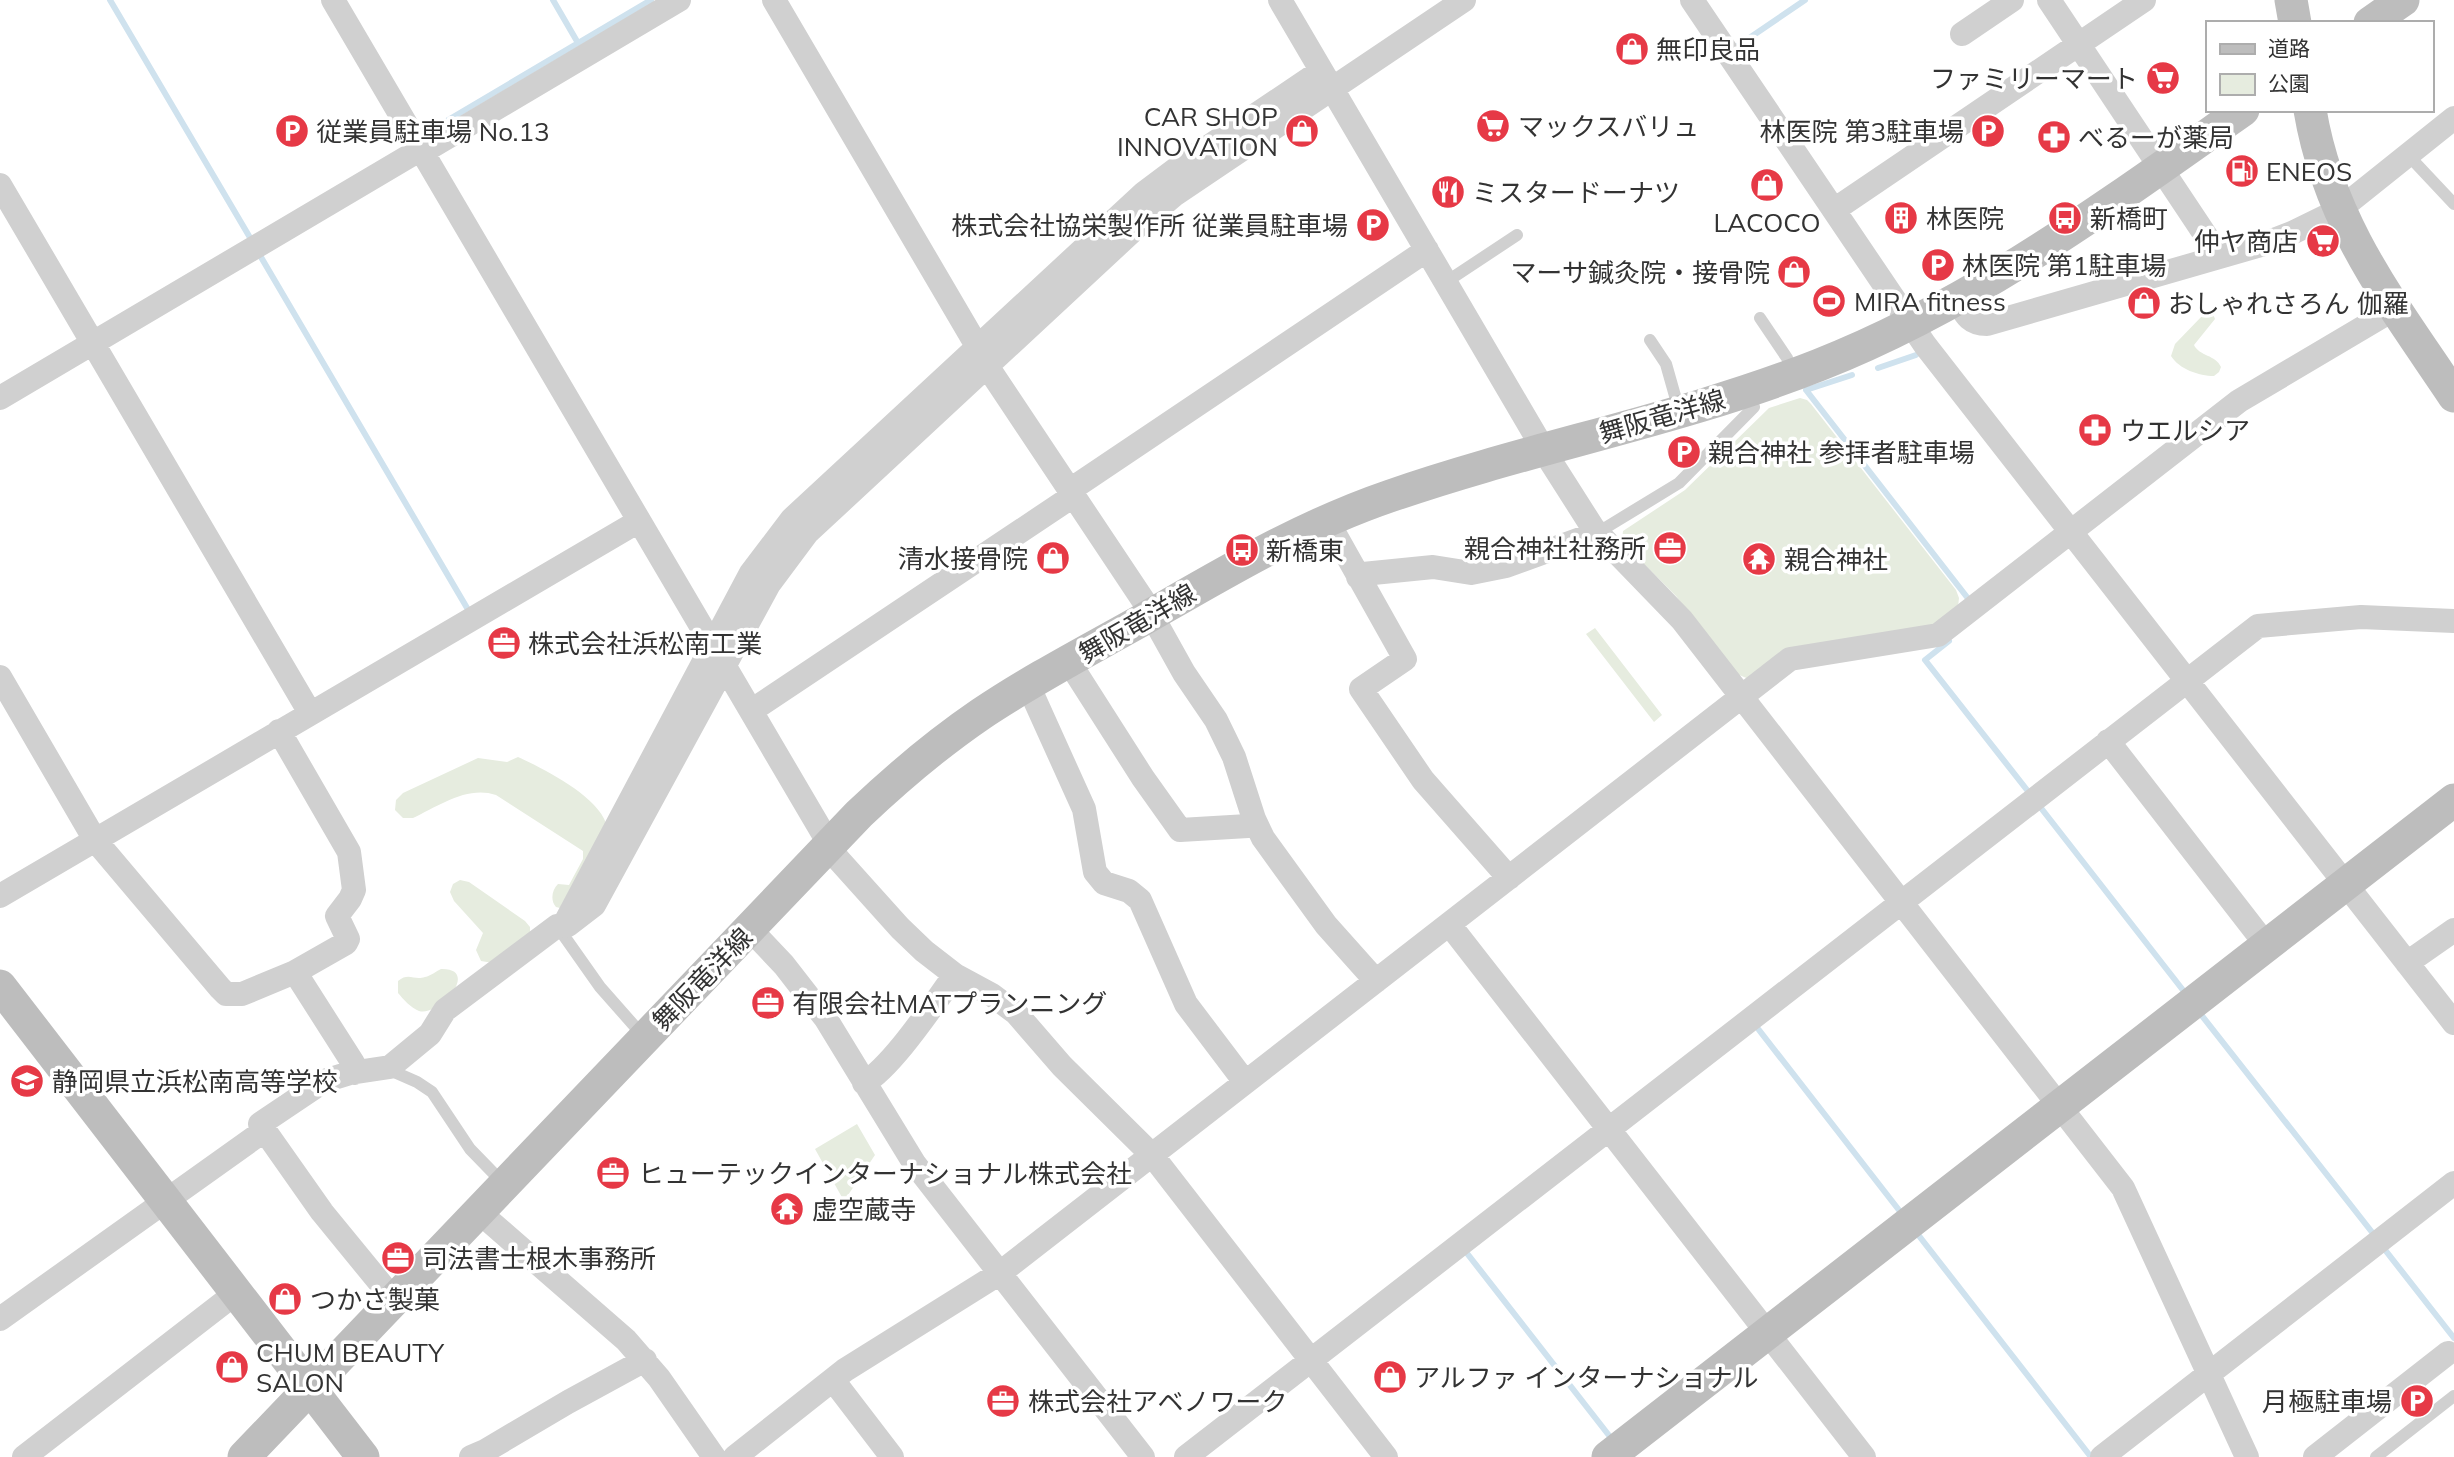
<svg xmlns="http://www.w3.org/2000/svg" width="2454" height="1457" viewBox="0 0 2454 1457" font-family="Mulish,'Noto Sans JP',sans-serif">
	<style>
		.green { fill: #e6ecdf }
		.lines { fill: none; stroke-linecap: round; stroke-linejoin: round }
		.stream { stroke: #cfe2ee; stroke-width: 6 }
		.lane { stroke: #d0d0d0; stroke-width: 12 }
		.street { stroke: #d0d0d0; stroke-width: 24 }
		.secondary { stroke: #bdbdbd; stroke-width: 33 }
		.labels { text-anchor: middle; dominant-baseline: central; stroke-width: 7; stroke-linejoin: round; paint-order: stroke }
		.poi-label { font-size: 26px; fill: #333; stroke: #fff; text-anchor: start }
		.street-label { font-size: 26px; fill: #333; stroke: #fff }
	</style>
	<rect width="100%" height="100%" fill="#fff"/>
	<path class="green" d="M2208 312 2213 314 2215 319 2194 345C2199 356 2216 355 2221 367L2219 372 2214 376C2199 376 2179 369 2171 356L2175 344 2203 315Z
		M1800 398 1807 400 1811 404 1956 590 1959 598 1958 607 1943 622 1751 680 1737 674 1676 596 1627 547 1622 540 1623 531 1685 490 1769 408Z
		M1595 628 1662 715 1654 722 1586 634Z
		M518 757C544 769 596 795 606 823L560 908 556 907C550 900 552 890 558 884L569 885 583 859V851L496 795C468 785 438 806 413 818H403L395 810 396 800 403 793 478 758 507 762Z
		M460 880 469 882 525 921 530 927V934L493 963 481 961 476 950 483 933 454 901 450 892 453 884Z
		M441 969C481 968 440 1017 419 1011 411 1008 403 999 398 993V981C409 972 414 981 425 977 431 976 436 971 441 969Z
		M857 1124 875 1155 844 1201 815 1149Z"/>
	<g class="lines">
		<path class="stream" d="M110 0 252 241
			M553 0 578 43
			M1736 47 1805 0
			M421 136 651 0
			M258 252 470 613
			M1878 368 1916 355
			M1852 375 1806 390 1970 601
			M1949 641 1925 660 2027 790
			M2041 808 2186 994
			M2199 1012 2375 1236
			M1759 1030 1902 1214
			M1916 1232 2091 1457
			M2382 1246 2454 1338
			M1466 1252 1611 1438"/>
		<path class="lane" d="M2408 155 2454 204
			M1446 282 1517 235
			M1760 318 1787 358 1793 374
			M1650 340 1666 364 1679 410
			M1597 533 1679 483 1754 407 1749 391
			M557 926 600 987 645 1038
			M390 1067 392 1071 417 1082 432 1092 470 1149 505 1185
			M2376 1457 2454 1396"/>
		<path class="street" d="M333 0 838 859 900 928 924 951 955 975 992 995 1016 1013 1062 1066 1152 1155 1386 1457
			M774 0 977 346 987 366 1145 603 1184 673 1216 720 1234 757 1254 819 1263 838 1326 925 1376 981
			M1280 0 1551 462 1593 528 1682 620 2123 1188 2247 1457
			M1692 0 1925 345 2454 1023
			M2049 0 2208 239 2214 257
			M1962 34 2012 0
			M0 185 310 713
			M1834 210 2144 0
			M1957 300C1965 314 1969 324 1987 324L2261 245 2292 233 2339 210 2454 118
			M0 398 411 155 431 147 679 0
			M1070 490 1427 250
			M1327 520 1405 659 1361 689 1423 780 1509 878
			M1358 577 1363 574 1433 567 1471 573 1506 566 1597 533
			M1069 662 1143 778 1180 830 1248 826 1255 822
			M0 677 95 840 220 988 226 994H242L295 972 353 1063 354 1073
			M1028 685 1084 809 1095 872 1104 883 1129 891 1140 900 1186 1004 1245 1082
			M751 711 1073 496
			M279 731 349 852 354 890 350 899 337 916 348 939 346 943 295 972
			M2108 741 2267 946
			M0 896 639 521
			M1449 924 1864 1457
			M564 925 751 573 792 519 1144 193 1180 166 1321 71
			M750 929 784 965 826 1019 914 1163 1143 1457
			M2407 963 2454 930
			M864 1083C893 1066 934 1003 955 975
			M479 1212 626 1340 659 1378 714 1457
			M396 1299 385 1289 322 1212 260 1124 324 1081 350 1073 390 1067 430 1034 445 1010 557 926 568 925 594 905 769 584 807 533 1141 223 1174 195 1464 0
			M0 1319 265 1130
			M833 1380 892 1457
			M24 1457 236 1293
			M471 1457 485 1451 568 1402 645 1360
			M735 1457 845 1370 1000 1273 1790 659 1938 635 2239 401 2396 308
			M1186 1457 2258 626 2361 617 2454 621
			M2102 1457 2454 1183
			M2315 1457 2448 1353"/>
		<path class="secondary" d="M2291 0 2295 23
			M2370 23 2403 0
			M2310 110C2329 224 2392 303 2454 396
			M0 986 363 1457
			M244 1457 859 814C897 778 937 744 981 714 1033 679 1089 650 1144 619 1224 573 1302 526 1390 496 1531 447 1680 420 1819 365 1974 304 2108 205 2243 110
			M1608 1457 2454 800"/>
	</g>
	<defs>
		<g id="shop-disc" transform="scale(1.75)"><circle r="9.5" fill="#e63946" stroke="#fff"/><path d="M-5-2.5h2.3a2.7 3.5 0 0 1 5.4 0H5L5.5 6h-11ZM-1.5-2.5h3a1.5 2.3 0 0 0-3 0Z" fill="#fff"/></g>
		<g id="supermarket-disc" transform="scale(1.75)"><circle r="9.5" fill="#e63946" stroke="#fff"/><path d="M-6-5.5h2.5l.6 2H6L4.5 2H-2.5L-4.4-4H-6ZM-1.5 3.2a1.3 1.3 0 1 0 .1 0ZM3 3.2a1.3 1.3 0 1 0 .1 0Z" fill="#fff"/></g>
		<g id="parking-disc" transform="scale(1.75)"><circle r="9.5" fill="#e63946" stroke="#fff"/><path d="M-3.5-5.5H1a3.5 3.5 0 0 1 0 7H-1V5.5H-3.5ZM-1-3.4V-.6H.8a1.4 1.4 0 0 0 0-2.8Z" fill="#fff"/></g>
		<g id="pharmacy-disc" transform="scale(1.75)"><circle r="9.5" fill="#e63946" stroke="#fff"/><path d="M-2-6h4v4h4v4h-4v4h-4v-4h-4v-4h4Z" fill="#fff"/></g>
		<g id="fuel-disc" transform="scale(1.75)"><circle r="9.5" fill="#e63946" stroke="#fff"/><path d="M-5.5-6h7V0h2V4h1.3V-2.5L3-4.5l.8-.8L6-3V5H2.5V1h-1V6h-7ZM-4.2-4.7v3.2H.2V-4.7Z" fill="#fff"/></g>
		<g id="restaurant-disc" transform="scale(1.75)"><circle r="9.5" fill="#e63946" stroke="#fff"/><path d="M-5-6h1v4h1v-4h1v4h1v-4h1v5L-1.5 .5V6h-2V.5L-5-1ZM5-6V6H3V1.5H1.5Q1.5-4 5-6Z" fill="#fff"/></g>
		<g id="building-disc" transform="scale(1.75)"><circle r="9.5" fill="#e63946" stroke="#fff"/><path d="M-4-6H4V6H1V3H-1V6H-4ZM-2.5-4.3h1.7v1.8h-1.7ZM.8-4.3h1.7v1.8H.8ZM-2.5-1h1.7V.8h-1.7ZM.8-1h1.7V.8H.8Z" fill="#fff"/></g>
		<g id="bus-disc" transform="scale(1.75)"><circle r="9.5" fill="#e63946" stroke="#fff"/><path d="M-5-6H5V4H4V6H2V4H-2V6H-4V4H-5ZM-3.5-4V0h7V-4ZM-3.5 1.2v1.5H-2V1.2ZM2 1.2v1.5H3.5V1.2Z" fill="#fff"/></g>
		<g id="stadium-disc" transform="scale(1.75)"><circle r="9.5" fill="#e63946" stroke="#fff"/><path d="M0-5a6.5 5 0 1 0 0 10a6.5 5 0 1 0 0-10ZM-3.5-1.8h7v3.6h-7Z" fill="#fff"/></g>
		<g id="office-disc" transform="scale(1.75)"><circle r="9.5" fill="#e63946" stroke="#fff"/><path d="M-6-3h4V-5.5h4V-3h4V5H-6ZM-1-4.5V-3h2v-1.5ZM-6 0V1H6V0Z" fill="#fff"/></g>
		<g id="temple-disc" transform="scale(1.75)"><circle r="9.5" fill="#e63946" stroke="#fff"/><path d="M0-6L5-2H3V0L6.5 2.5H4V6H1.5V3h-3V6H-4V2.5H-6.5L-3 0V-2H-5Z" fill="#fff"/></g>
		<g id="school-disc" transform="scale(1.75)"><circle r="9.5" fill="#e63946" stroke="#fff"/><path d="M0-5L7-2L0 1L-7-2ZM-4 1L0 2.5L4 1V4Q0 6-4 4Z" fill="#fff"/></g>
	</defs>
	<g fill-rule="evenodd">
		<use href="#shop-disc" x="1632" y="49"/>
		<use href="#supermarket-disc" x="2163" y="78"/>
		<use href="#supermarket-disc" x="1493" y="126"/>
		<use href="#parking-disc" x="292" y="131"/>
		<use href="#shop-disc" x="1302" y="131"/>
		<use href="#parking-disc" x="1988" y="131"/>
		<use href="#pharmacy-disc" x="2054" y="137"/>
		<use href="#fuel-disc" x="2242" y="171"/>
		<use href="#shop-disc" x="1767" y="185"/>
		<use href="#restaurant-disc" x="1448" y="192"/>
		<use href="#building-disc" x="1901" y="218"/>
		<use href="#bus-disc" x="2065" y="218"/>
		<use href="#parking-disc" x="1373" y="225"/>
		<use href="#supermarket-disc" x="2323" y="241"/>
		<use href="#parking-disc" x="1938" y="265"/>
		<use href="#shop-disc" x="1794" y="272"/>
		<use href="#stadium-disc" x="1829" y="301"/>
		<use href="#shop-disc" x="2144" y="303"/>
		<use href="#pharmacy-disc" x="2095" y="430"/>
		<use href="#parking-disc" x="1684" y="452"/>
		<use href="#office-disc" x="1670" y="548"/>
		<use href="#bus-disc" x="1242" y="550"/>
		<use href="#shop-disc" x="1053" y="558"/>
		<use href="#temple-disc" x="1759" y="559"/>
		<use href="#office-disc" x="504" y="643"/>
		<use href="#office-disc" x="768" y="1003"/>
		<use href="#school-disc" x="27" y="1081"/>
		<use href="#office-disc" x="613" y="1173"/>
		<use href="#temple-disc" x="787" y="1209"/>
		<use href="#office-disc" x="398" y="1258"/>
		<use href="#shop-disc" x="285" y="1299"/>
		<use href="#shop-disc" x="232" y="1367"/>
		<use href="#shop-disc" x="1390" y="1377"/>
		<use href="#office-disc" x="1003" y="1401"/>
		<use href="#parking-disc" x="2417" y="1401"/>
	</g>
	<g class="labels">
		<g class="poi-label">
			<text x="1656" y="49">無印良品</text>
			<text x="2138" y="78" text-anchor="end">ファミリーマート</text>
			<text x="1278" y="116" text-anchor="end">CAR SHOP<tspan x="1278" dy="30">INNOVATION</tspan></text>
			<text x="1518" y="126">マックスバリュ</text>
			<text x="316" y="131">従業員駐車場 No.13</text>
			<text x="1964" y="131" text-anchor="end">林医院 第3駐車場</text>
			<text x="2078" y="137">べるーが薬局</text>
			<text x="2266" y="171">ENEOS</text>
			<text x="1472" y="192">ミスタードーナツ</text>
			<text x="1926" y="218">林医院</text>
			<text x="2090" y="218">新橋町</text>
			<text x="1767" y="222" text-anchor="middle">LACOCO</text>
			<text x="1348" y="225" text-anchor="end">株式会社協栄製作所 従業員駐車場</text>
			<text x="2298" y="241" text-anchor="end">仲ヤ商店</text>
			<text x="1962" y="265">林医院 第1駐車場</text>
			<text x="1770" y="272" text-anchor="end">マーサ鍼灸院・接骨院</text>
			<text x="1854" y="301">MIRA fitness</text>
			<text x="2168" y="303">おしゃれさろん 伽羅</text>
			<text x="2120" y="430">ウエルシア</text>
			<text x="1708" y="452">親合神社 参拝者駐車場</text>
			<text x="1646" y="548" text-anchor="end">親合神社社務所</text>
			<text x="1266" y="550">新橋東</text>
			<text x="1028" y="558" text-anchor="end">清水接骨院</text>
			<text x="1784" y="559">親合神社</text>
			<text x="528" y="643">株式会社浜松南工業</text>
			<text x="792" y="1003">有限会社MATプランニング</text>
			<text x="52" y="1081">静岡県立浜松南高等学校</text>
			<text x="638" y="1173">ヒューテックインターナショナル株式会社</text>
			<text x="812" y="1209">虚空蔵寺</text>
			<text x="422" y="1258">司法書士根木事務所</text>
			<text x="310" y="1299">つかさ製菓</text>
			<text x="256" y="1352">CHUM BEAUTY<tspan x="256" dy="30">SALON</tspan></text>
			<text x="1414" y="1377">アルファ インターナショナル</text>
			<text x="1028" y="1401">株式会社アベノワーク</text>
			<text x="2392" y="1401" text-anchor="end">月極駐車場</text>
		</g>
		<g class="street-label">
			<text transform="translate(1662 416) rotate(-16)">舞阪竜洋線</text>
			<text transform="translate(1137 623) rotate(-30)">舞阪竜洋線</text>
			<text transform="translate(702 979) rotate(-46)">舞阪竜洋線</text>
		</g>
	</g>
	<rect x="2206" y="21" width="228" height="91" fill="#ffffff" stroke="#adadad" stroke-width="2"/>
	<rect x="2220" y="44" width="35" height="10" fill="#bdbdbd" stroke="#adadad" stroke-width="2"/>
	<text x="2268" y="56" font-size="21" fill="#333333">道路</text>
	<rect x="2220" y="74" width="35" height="21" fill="#e6ecdf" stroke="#adadad" stroke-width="2"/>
	<text x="2268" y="91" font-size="21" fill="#333333">公園</text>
</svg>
